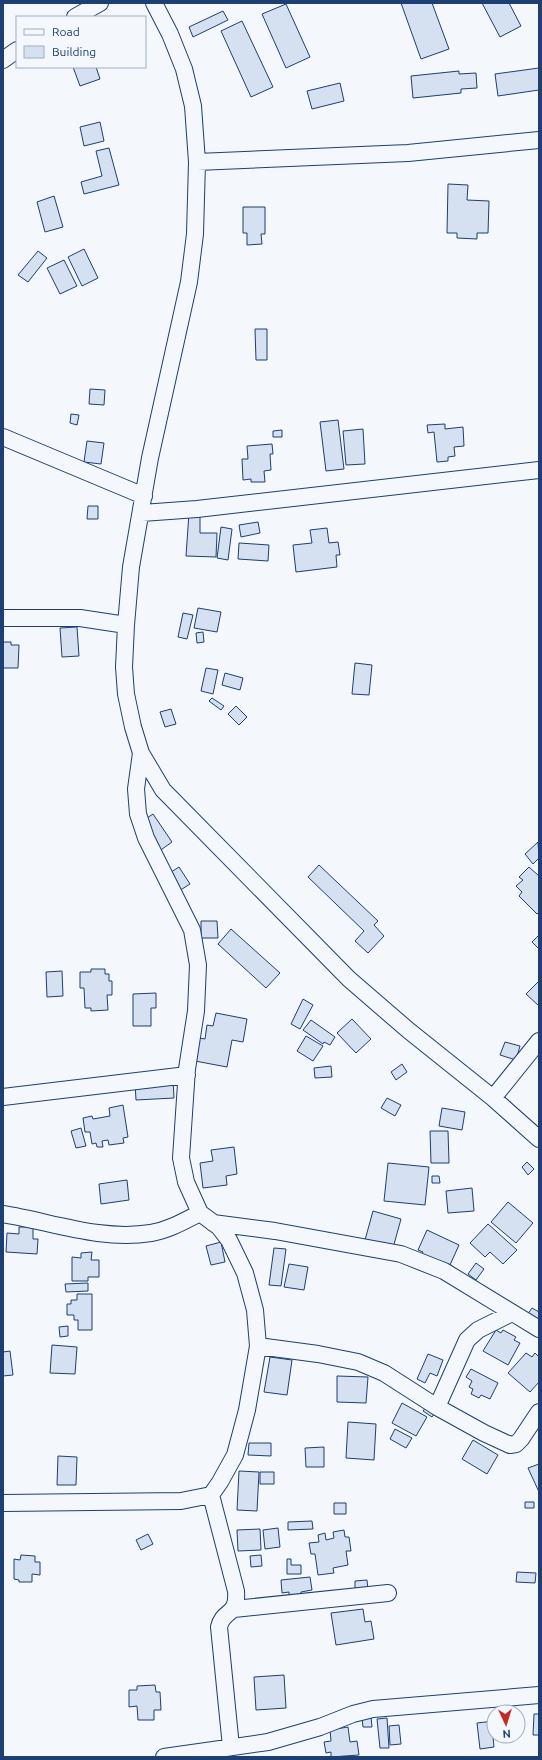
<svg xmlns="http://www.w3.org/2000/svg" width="542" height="1760" viewBox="0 0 542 1760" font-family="Ubuntu,sans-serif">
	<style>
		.building { fill: #d5e0f0; stroke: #1d3f73 }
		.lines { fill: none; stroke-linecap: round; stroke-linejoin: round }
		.minor-casing { stroke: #1d3f73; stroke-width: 18 }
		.minor { stroke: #f4f7fb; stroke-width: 16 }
	</style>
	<rect width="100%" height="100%" fill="#f4f7fb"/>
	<path class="building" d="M401 3H432L449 49 421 59Z
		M482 3H509L521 26 500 37Z
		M286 4 310 57 286 68 262 14Z
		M223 11 228 20 193 37 189 27Z
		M242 21 273 87 251 97 221 31Z
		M73 67H96L100 79 80 86Z
		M539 68V90L498 96 495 74Z
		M459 71V74L476 73 477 88 461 89V93L413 98 411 76Z
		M340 83 344 101 312 109 307 91Z
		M100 122 104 141 84 146 80 127Z
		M109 148 119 185 84 194 81 182 102 176 96 151Z
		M448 184 468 185 467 200 489 201 488 233H477V239L457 238V233H447Z
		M54 196 63 227 45 232 37 202Z
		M243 207H265V234H261L262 244 247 245V233H243Z
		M84 249 98 278 82 286 68 257Z
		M38 251 47 258 28 282 18 275Z
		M64 260 77 286 60 294 47 268Z
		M255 329H267V360H256Z
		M90 389 105 390 104 405 89 404Z
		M71 414 79 415 77 425 70 423Z
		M338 420 344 469 326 471 320 422Z
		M445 424V429L463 427 464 446 454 447 455 456 448 457V461L437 462 434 432 428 433 427 425Z
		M363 429 365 464 346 465 343 431Z
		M282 430V437H273V431Z
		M87 441 104 443 101 464 84 462Z
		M272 444 273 454H270L271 470 264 471 265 482H251V479L243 480 242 459H248L247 446Z
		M88 506H98V519H87Z
		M189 513 200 514V533H217L216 557 186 556Z
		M258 522 260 533 241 537 239 525Z
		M221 527 232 529 228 560 217 558Z
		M327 528 329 543 338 542 340 555H336L337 567 296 572 293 545 312 543 310 530Z
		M239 543 269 545 268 561 238 559Z
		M198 608 221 612 217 632 194 628Z
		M183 613 193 615 187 639 178 637Z
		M77 627 79 656 62 657 60 628Z
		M203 632 204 642 197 643 196 633Z
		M3 642H11V645H19L18 668H3Z
		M355 663 372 665 369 695 352 694Z
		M206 668 218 670 213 694 201 691Z
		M225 673 243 678 240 690 222 685Z
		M212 698 224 706 221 710 209 701Z
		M236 706 247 717 239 725 228 714Z
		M171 709 176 724 165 727 160 712Z
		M153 814 172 842 158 852 138 824Z
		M538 842 539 858 533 864 525 854Z
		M319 865 378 921 374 925 384 936 368 953 355 941 364 931 308 877Z
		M179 867 190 884 179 891 168 874Z
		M529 867 539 876V912L537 914 519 896 522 892 516 886 523 880 519 877Z
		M201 921H217L218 938H201Z
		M231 929 280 973 266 988 218 944Z
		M539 935V949L532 942Z
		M91 969H105V974H109V981H112V995H107L108 1010 91 1011V1008H85L84 988H80V972H91Z
		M62 971 63 996 47 997 46 972Z
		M539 981V1006L526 994Z
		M156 993V1008H151V1026H133V994Z
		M303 999 313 1005 300 1029 291 1024Z
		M216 1013 247 1019 243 1042 232 1040 227 1067 195 1061 199 1038 205 1039 207 1025 213 1026Z
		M352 1019 371 1039 356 1053 337 1033Z
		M311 1020 335 1037 330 1045 324 1042 323 1044 303 1030Z
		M306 1036 323 1046 313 1061 297 1051Z
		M505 1042 520 1046 516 1060 500 1055Z
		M402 1064 407 1072 396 1080 391 1072Z
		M331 1066 332 1077 315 1078 314 1068Z
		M173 1080 174 1098 136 1100 135 1083Z
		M387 1098 401 1105 395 1116 381 1108Z
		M123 1105 128 1137 123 1138 124 1143 109 1145 108 1140 102 1141 103 1147H97L96 1143 92 1144 90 1132H85L83 1118 92 1116 93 1119 110 1116 109 1108Z
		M442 1108 465 1112 462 1130 439 1126Z
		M81 1128 86 1146 76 1148 71 1131Z
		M430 1131H448L449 1163H431Z
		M234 1147 237 1174 226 1176 227 1185 203 1188 200 1163 213 1161 211 1150Z
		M527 1162 534 1169 528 1175 522 1167Z
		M388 1163 429 1167 425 1205 384 1201Z
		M432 1176H439L440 1183H432Z
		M127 1180 129 1200 101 1204 99 1184Z
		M472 1188 474 1211 448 1213 446 1191Z
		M508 1202 533 1223 516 1243 491 1222Z
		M373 1211 401 1219 393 1248 365 1240Z
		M488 1224 517 1250 503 1264 490 1252 485 1257 470 1243Z
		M19 1227H33V1239H38L37 1254 6 1252 7 1233 19 1234Z
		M427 1230 459 1245 450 1265 444 1262 441 1266 421 1257 423 1252 418 1250Z
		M221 1242 225 1262 211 1265 206 1246Z
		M274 1248 286 1249 281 1286 269 1285Z
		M92 1252 91 1260H99V1277H88V1281H72V1257L81 1258V1253Z
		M476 1263 484 1269 476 1280 468 1274Z
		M289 1264 308 1267 304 1290 284 1287Z
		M88 1283V1291L66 1292 65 1284Z
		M77 1294H92V1330H78V1320H74V1315H67V1304H71V1300H77Z
		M532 1308 539 1312V1328L525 1318Z
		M68 1326V1336L60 1337 59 1327Z
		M496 1330 501 1333 503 1330 516 1337 514 1340 520 1343 508 1365 483 1351Z
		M52 1345 77 1347 75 1374 50 1373Z
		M10 1351 13 1375 3 1376V1352Z
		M526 1353 532 1357 535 1353 539 1357V1382L530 1392 508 1373Z
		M428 1354 443 1360 437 1376 430 1373 425 1383 417 1379Z
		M270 1357 292 1360 287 1395 264 1392Z
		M471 1369 498 1383 490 1399 481 1395 479 1398 471 1394 473 1389 469 1387 472 1381 466 1377Z
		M337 1376 368 1377 366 1403 337 1402Z
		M402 1403 427 1417 416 1436 392 1423Z
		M427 1406 436 1411 432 1417 423 1411Z
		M348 1422 376 1424 374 1460 346 1458Z
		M395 1429 412 1438 406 1448 390 1439Z
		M473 1440 498 1455 487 1474 462 1459Z
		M249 1443H271V1456L248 1455Z
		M324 1447V1467H306L305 1448Z
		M58 1456 77 1457 76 1485H57Z
		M539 1464V1492L528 1468Z
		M239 1471 259 1472 257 1511 237 1510Z
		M260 1472H274V1484H260Z
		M525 1502H534V1508H525Z
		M334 1503H346V1514H334Z
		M312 1521 313 1529 288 1530V1522Z
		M278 1528 280 1547 265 1549 263 1530Z
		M260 1529 261 1550 238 1551 237 1530Z
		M344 1530 345 1537H349L351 1551H346L348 1565 333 1568 334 1573 318 1575 315 1554H311L309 1543 319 1542 318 1535 325 1533 326 1540 334 1538 333 1532Z
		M148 1534 153 1544 141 1550 136 1540Z
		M21 1555 35 1556V1562H40V1575L32 1574V1582H19V1580L14 1579V1559L20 1560Z
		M261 1555 262 1566 251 1567 250 1556Z
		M287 1559H291V1565H301V1574H287Z
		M517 1572 536 1573 535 1583 516 1582Z
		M310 1577 312 1590 301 1592V1597L289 1598V1592L282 1593 281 1580Z
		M367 1580 368 1590 355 1591V1581Z
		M363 1609 365 1622 371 1621 374 1639 336 1645 331 1613Z
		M284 1675 286 1708 256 1710 254 1677Z
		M155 1685 156 1692H160L161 1710H154V1720H138L137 1706 129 1707V1690H137V1686Z
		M534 1714H539V1735H533Z
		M371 1717 372 1727H363L362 1718Z
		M387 1718 389 1748H380L377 1719Z
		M494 1721V1736H498L493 1737 494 1747 480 1749 477 1723Z
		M399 1725 401 1744 390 1745 389 1726Z
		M348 1727 350 1742 357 1741 359 1755 331 1757V1752L326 1753 324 1742 331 1741 330 1730Z"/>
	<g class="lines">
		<g class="minor-casing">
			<path id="minor" d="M154 3 170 34 184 69 193 106 197 162 195 234 189 282 150 458 131 567 126 625 124 667 126 694 133 727 141 753 163 790 349 979 408 1030 493 1098 539 1139
				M75 17 100 3
				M3 60 17 50
				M197 162 408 153 539 140
				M3 437 144 496
				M142 513 197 509 539 470
				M3 618H80L126 625
				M3 1097 187 1075
				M493 1098 539 1041
				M3 1214C52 1222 101 1241 151 1233 169 1230 184 1221 200 1213
				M213 1223 275 1231 401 1254 444 1271 539 1329
				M258 1346 318 1354 358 1362 384 1373 437 1407 484 1433 510 1445 516 1444 521 1439 539 1412
				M437 1407 467 1340 478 1330 512 1313
				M211 1495 236 1591C238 1617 223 1609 219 1627L231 1747
				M3 1503 181 1501 211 1495 220 1482 235 1455 247 1410 258 1346 255 1310 245 1273 229 1240 219 1227 200 1213 186 1182 181 1158 187 1069 196 1011 198 965 192 930 146 838 138 814 136 789 141 753
				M234 1609 388 1593
				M164 1757 268 1742 320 1727 353 1714 373 1709 539 1695"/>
		</g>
		<use href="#minor" class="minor"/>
	</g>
	<rect width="542" height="1760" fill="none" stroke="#1d3f73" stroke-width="8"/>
	<rect x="16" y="16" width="130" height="52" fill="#f4f7fb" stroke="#9eadc5"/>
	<rect x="24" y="29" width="20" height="6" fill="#f4f7fb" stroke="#9eadc5"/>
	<text x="52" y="36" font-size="12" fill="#1d3f73">Road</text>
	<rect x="24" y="46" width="20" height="12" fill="#d5e0f0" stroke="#9eadc5"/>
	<text x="52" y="56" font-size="12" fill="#1d3f73">Building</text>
	<g transform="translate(506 1724) rotate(176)"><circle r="19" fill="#f4f7fb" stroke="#9eadc5"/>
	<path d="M0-3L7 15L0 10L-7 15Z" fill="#c62828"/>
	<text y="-6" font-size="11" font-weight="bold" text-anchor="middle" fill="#1d3f73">N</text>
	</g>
</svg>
